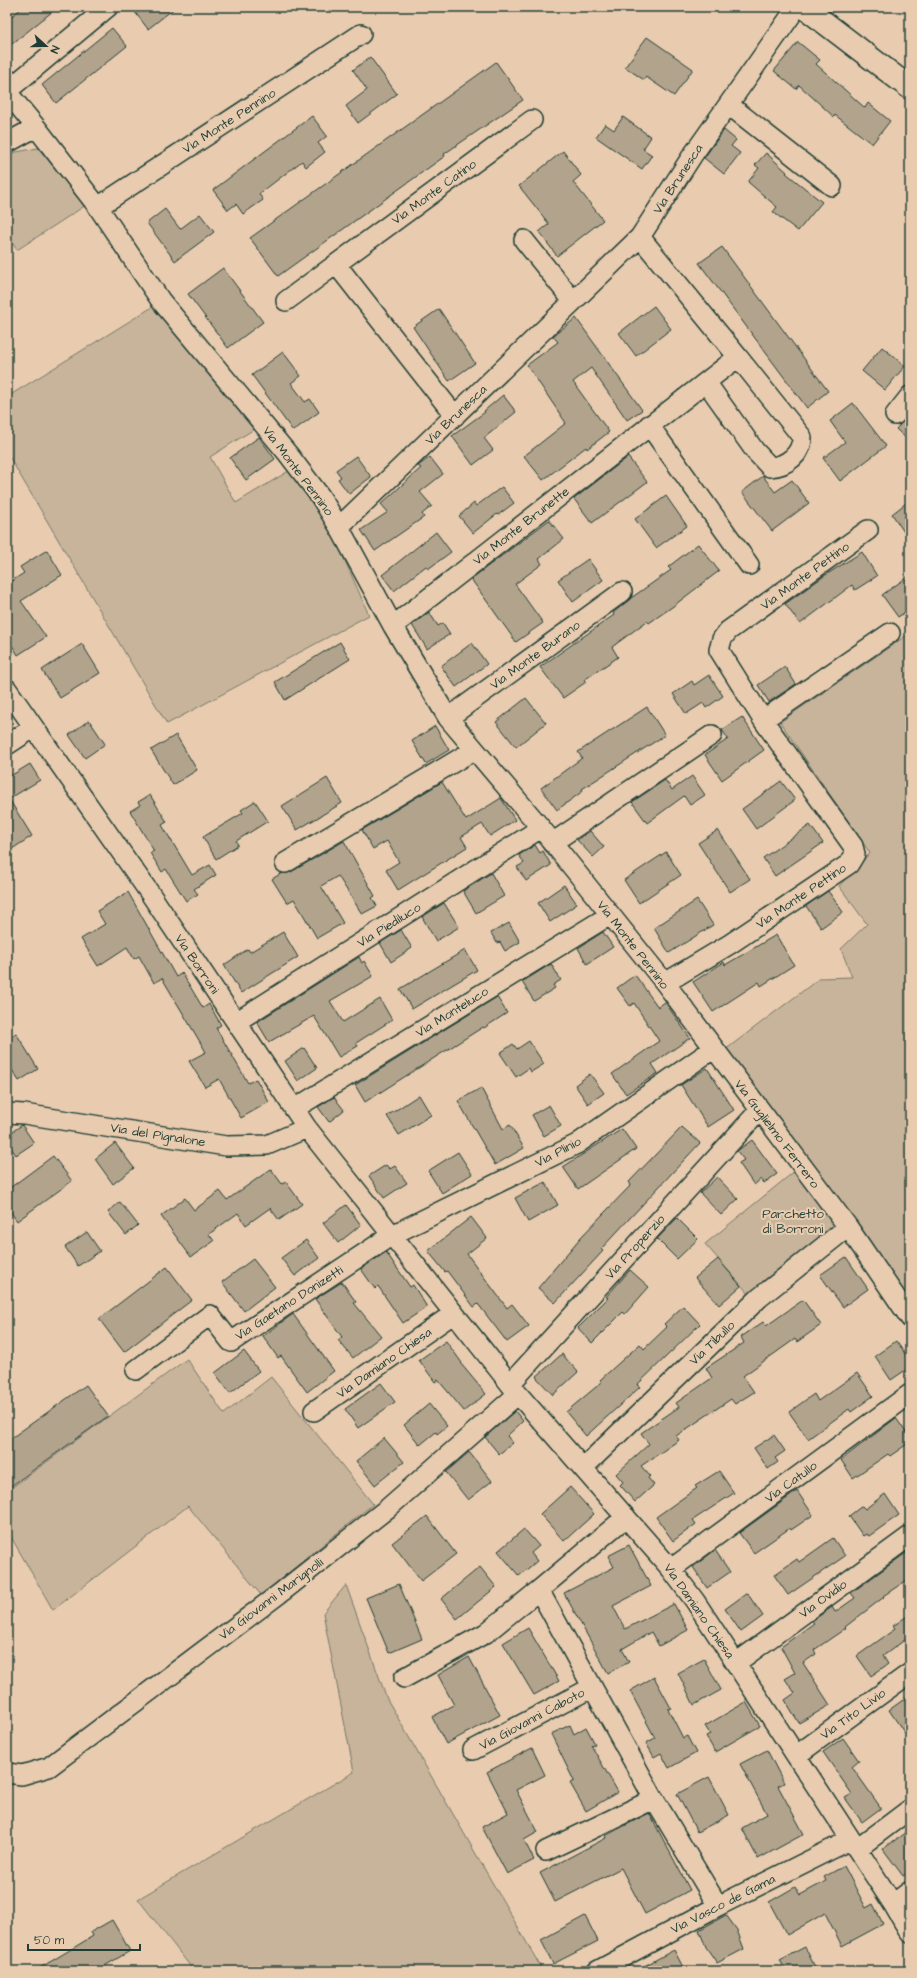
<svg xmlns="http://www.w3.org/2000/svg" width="917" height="1978" viewBox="0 0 917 1978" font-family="'Architects Daughter',sans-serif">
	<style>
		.green { fill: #c8b49b; stroke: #747868 }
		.building { fill: #b2a38d; stroke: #1f3d34 }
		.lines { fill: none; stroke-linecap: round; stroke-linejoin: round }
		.minor-casing { stroke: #1f3d34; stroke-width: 22 }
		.major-casing { stroke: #1f3d34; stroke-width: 25 }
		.minor { stroke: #e9ccb0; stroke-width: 19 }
		.major { stroke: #e9ccb0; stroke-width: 22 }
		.labels { text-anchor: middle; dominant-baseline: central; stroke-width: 4; stroke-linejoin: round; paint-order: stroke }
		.street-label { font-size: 13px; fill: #1f3d34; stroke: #e9ccb0 }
		.park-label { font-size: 13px; fill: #274339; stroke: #e9ccb0 }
	</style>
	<rect width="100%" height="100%" fill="#e9ccb0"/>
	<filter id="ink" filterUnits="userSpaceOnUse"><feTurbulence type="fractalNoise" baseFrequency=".025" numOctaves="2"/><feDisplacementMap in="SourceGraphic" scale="8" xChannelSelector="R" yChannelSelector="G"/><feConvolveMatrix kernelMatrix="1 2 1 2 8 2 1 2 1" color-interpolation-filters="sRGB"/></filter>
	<g filter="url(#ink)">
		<path class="green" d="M38 148 86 205 17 250 7 235V156L16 152Z
			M154 306 259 426 210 457 236 503 292 469 334 536 369 615 167 724 7 453V397Z
			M910 633V1305L725 1050 820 978 852 977 841 949 867 924 839 886 870 853 780 722Z
			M801 1166 847 1226 755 1301 705 1244Z
			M187 1359 224 1414 271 1377 373 1504 261 1595 188 1506 53 1610 7 1530V1491Z
			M346 1585 387 1699 543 1971H194L138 1899 354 1772 323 1613Z"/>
		<path class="building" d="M23 7H58L7 48V20Z
			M131 7H176L148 29Z
			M112 28 127 46 56 103 42 85Z
			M647 37 693 69 674 96 646 77 644 80 625 67Z
			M798 42 820 60 816 64 865 108 868 103 890 121 872 144 835 115 834 117 799 85 796 89 774 71Z
			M370 57 397 94 358 123 346 106 367 90 353 70Z
			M496 62 523 100 444 154 445 156 278 276 250 238Z
			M312 116 327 136 318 143 325 152 306 167 302 161 259 194 263 200 243 214 236 204 228 210 213 190Z
			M623 117 651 137 643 149 652 155 642 169 596 137 605 124 614 130Z
			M724 130 736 140 731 146 740 153 724 174 704 158Z
			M563 151 581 175 573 182 603 220 557 256 539 232 549 224 519 186Z
			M766 153 787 172 786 173 822 202 798 231 773 212 777 207 748 182 759 168 755 165Z
			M165 209 180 229 200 214 214 232 175 261 147 223Z
			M722 247 828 391 807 408 699 263Z
			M223 268 263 322 228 348 188 294Z
			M654 306 671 329 636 356 619 333Z
			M439 309 475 363 449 381 413 327Z
			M576 318 642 410 627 420 591 368 573 382 609 432 587 449 586 447 543 480 524 456 566 423 527 365 558 342 553 336Z
			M882 347 905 366 885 390 862 371Z
			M283 352 301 376 291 383 305 402 310 399 319 412 293 431 252 375Z
			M503 395 516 412 484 438 493 450 473 465 452 436 485 412 484 411Z
			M853 403 886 446 840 481 823 458 845 442 830 421Z
			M910 414V442L896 429Z
			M259 437 275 459 246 480 230 458Z
			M356 456 371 477 349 494 338 479 341 477 336 470Z
			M430 457 443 474 420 492 432 506 422 514 424 517 375 551 361 530 388 512 381 504 421 468 418 466Z
			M628 457 647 482 592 523 574 499Z
			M763 476 775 492 792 480 809 503 772 531 742 492Z
			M502 487 514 503 498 515 497 514 473 533 459 516 474 503 476 506Z
			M666 496 687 526 656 548 635 519Z
			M910 500V541L892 514Z
			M549 520 564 539 539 559 542 564 515 584 543 623 516 642 471 579Z
			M436 532 451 552 428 569 426 566 394 591 382 575Z
			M698 544 719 571 672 607 649 623 647 621 612 647 618 657 584 680 586 682 563 698 540 667 614 615 613 613 631 598 671 570 668 567Z
			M47 550 62 575 21 601 46 637 18 655 7 637V584L24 573 20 567Z
			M862 552 877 576 855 590 852 585 800 624 785 604 824 576Z
			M588 559 603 580 573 602 558 580Z
			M910 575V609L898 617 882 595Z
			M429 612 438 626 443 623 450 634 427 649 412 625Z
			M340 642 350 659 285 700 275 682Z
			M472 643 487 664 456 687 441 666Z
			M82 644 100 673 60 698 42 670Z
			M785 667 796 684 769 702 758 685Z
			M709 675 723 696 706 708 703 703 686 714 673 694 692 681 694 685Z
			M526 698 546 723 516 747 496 722Z
			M647 707 665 735 582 789 583 791 557 810 541 788 582 758 578 752Z
			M742 717 764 750 722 780 705 755 728 739 722 730Z
			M89 720 105 744 85 758 69 735Z
			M435 726 449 750 426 764 412 741Z
			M176 735 197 770 173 785 151 750Z
			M30 764 40 780 9 799 32 836 12 849 7 840V778Z
			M692 776 705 795 690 805 684 796 647 823 632 802 665 780 672 790Z
			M327 778 342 803 297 830 282 806Z
			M781 781 795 800 756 829 742 809Z
			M442 782 466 820 501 798 515 820 490 836 482 824 461 837 467 847 398 890 386 870 399 862 387 841 373 849 362 830Z
			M150 795 167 822 162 825 192 875 210 865 216 875 194 889 198 894 186 901 166 869 162 872 150 853 154 851 130 811 140 805 138 802Z
			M255 801 268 821 236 841 238 845 216 859 203 837 243 813 241 810Z
			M810 825 823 843 775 876 763 858Z
			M718 830 750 879 730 892 698 843Z
			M590 831 604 847 593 857 577 840Z
			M344 841 375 896 372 898 377 906 362 914 338 876 321 886 343 923 317 938 294 899 287 903 272 879 282 873 291 872Z
			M535 845 540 853 543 851 551 865 526 881 517 867 524 863 519 855Z
			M666 852 681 875 639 903 624 880Z
			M491 873 504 896 476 913 463 891Z
			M564 885 577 904 550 922 538 903Z
			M828 891 843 912 821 928 806 906Z
			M128 892 176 977 182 973 203 1008 209 1004 221 1025 216 1028 248 1083 256 1079 269 1102 241 1118 219 1079 205 1087 189 1061 206 1052 162 978 154 983 139 956 134 959 127 947 98 966 81 939 105 924 97 911Z
			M697 900 713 925 669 953 654 928Z
			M444 903 459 927 436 941 422 917Z
			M509 923 520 942 505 951 500 942 497 943 491 933Z
			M401 930 412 948 391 962 380 943Z
			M283 932 298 957 241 993 224 965 248 949 250 952Z
			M603 932 613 947 587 964 578 948Z
			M776 935 794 965 761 986 759 982 713 1012 693 982 724 962 725 965Z
			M465 950 477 970 412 1009 400 989Z
			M359 957 362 963 364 961 373 976 330 1001 343 1022 380 999 392 1020 356 1043 358 1046 339 1057 314 1016 269 1042 257 1022Z
			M551 964 561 980 553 985 555 988 534 1001 522 982Z
			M635 975 658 1007 665 1002 690 1038 652 1064 658 1073 626 1094 612 1074 659 1041 634 1003 630 1006 617 988Z
			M497 997 507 1013 484 1028 483 1027 365 1102 355 1085Z
			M16 1033 38 1069 19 1081 7 1062V1039Z
			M529 1041 544 1064 531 1072 529 1068 516 1077 500 1053 513 1044 517 1049Z
			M304 1048 317 1068 298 1081 285 1061Z
			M707 1068 734 1110 708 1127 681 1085Z
			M590 1074 604 1093 588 1104 575 1085Z
			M481 1088 503 1129 510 1125 524 1148 495 1165 458 1101Z
			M419 1095 431 1115 399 1135 387 1116Z
			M334 1097 344 1110 329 1122 318 1107Z
			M549 1105 561 1126 544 1136 532 1115Z
			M22 1125 34 1143 16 1155 7 1142V1135Z
			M682 1127 700 1143 601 1249 603 1251 555 1303 538 1288 581 1237 631 1185 629 1182Z
			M622 1129 636 1149 578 1189 563 1167Z
			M752 1140 777 1174 764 1183 761 1179 754 1185 739 1163 744 1160 737 1151Z
			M115 1143 134 1168 113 1184 95 1159Z
			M458 1152 472 1174 442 1193 428 1171Z
			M53 1156 72 1181 17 1221 7 1207V1190Z
			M386 1165 390 1169 395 1166 407 1183 384 1198 369 1176Z
			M271 1169 282 1184 286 1182 302 1204 279 1220 270 1208 246 1225 238 1213 209 1234 214 1241 191 1257 161 1216 185 1198 194 1210 220 1191 227 1200Z
			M717 1177 738 1199 721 1215 700 1193Z
			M545 1182 558 1205 528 1222 515 1198Z
			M120 1202 138 1225 126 1235 108 1212Z
			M346 1205 361 1225 338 1243 323 1223Z
			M471 1217 487 1238 467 1254 507 1308 512 1304 529 1326 507 1342 478 1304 474 1307 447 1271 445 1272 428 1251Z
			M677 1218 698 1239 677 1259 657 1239Z
			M87 1232 100 1251 78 1266 65 1247Z
			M306 1240 319 1258 295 1276 281 1258Z
			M386 1252 410 1287 413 1285 427 1307 403 1323 378 1286 375 1289 361 1269Z
			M846 1257 868 1289 843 1307 820 1275Z
			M253 1259 275 1287 244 1311 222 1282Z
			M718 1259 741 1286 719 1305 695 1278Z
			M167 1267 192 1300 124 1352 99 1319Z
			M630 1270 649 1287 625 1314 623 1312 592 1343 578 1328 608 1298 606 1297Z
			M342 1282 356 1302 354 1303 381 1336 353 1358 338 1340 342 1337 315 1299Z
			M803 1300 821 1325 797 1342 795 1339 743 1376 754 1392 735 1404 731 1399 676 1436 679 1440 641 1466 650 1476 648 1478 654 1485 635 1502 620 1485 623 1482 616 1474 649 1444 641 1433 679 1407 676 1403 712 1378 706 1368 744 1343 741 1337 763 1322 766 1326Z
			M683 1306 700 1324 637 1385 640 1387 586 1436 566 1412 602 1382 600 1380 640 1344 644 1349 667 1327 664 1324Z
			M293 1314 334 1371 307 1392 281 1356 278 1358 263 1336Z
			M446 1341 462 1363 461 1364 486 1394 464 1411 438 1380 435 1382 419 1360Z
			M896 1341 910 1361V1367L891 1380 875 1356Z
			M244 1351 259 1371 230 1393 215 1373Z
			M562 1354 578 1372 553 1395 536 1377Z
			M857 1373 873 1396 851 1412 849 1409 808 1439 789 1412 814 1394 818 1401Z
			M381 1383 395 1402 358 1428 345 1409Z
			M86 1385 108 1416 7 1489V1441Z
			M429 1404 447 1426 437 1434 436 1432 420 1445 404 1425Z
			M515 1411 523 1421 507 1436 513 1443 499 1454 485 1437Z
			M896 1418 910 1438V1442L890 1456 888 1454 853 1478 841 1460Z
			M774 1435 785 1451 775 1458 778 1462 768 1469 754 1448Z
			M384 1438 404 1462 375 1485 356 1461Z
			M469 1452 492 1481 468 1500 446 1472Z
			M719 1471 734 1493 693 1520 696 1524 673 1541 656 1517 697 1488 695 1486Z
			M570 1487 594 1514 564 1541 540 1514Z
			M797 1491 813 1515 791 1530 790 1528 754 1553 739 1533Z
			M885 1494 899 1515 869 1536 866 1534 863 1536 849 1516 862 1506 865 1509Z
			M427 1516 456 1554 421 1581 392 1543Z
			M524 1529 539 1546 531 1553 537 1561 519 1576 498 1551Z
			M833 1538 845 1556 788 1595 774 1575 797 1559 799 1562Z
			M629 1545 651 1586 613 1606 625 1629 674 1604 688 1630 659 1646 651 1632 622 1649 629 1662 608 1673 564 1593 614 1567 608 1556Z
			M715 1550 730 1572 707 1588 693 1567Z
			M910 1550V1578L883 1596 884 1597 845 1627 846 1628 814 1650 816 1654 803 1663 830 1705 799 1723 785 1700 795 1693 785 1679 795 1673 781 1647 814 1623 812 1621 832 1607 835 1612 855 1598 851 1593Z
			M480 1567 496 1587 457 1619 441 1599Z
			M399 1584 422 1639 389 1653 366 1598Z
			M747 1593 763 1616 741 1632 725 1609Z
			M910 1614V1636L883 1656 888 1664 871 1676 857 1656 895 1629 893 1626Z
			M528 1628 559 1681 534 1695 503 1643Z
			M469 1657 500 1715 446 1744 432 1717 454 1705 438 1675Z
			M704 1659 721 1690 694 1705 678 1673Z
			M654 1677 671 1708 668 1709 683 1738 687 1736 696 1753 669 1768 661 1753 654 1757 646 1743 655 1738 630 1691Z
			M910 1695V1741L889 1710Z
			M746 1702 760 1726 715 1752 706 1736 710 1734 705 1726Z
			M570 1725 574 1734 586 1727 595 1744 591 1745 618 1792 586 1811 570 1783 574 1781 551 1734Z
			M843 1738 859 1761 852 1767 881 1808 862 1822 845 1798 852 1794 823 1752Z
			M532 1748 545 1775 516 1790 538 1832 524 1840 534 1860 507 1874 482 1827 508 1813 487 1772Z
			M767 1750 784 1783 778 1786 804 1834 758 1859 742 1828 767 1814 740 1764Z
			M709 1777 729 1815 697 1832 677 1794Z
			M649 1813 690 1890 645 1914 621 1868 555 1902 540 1873 606 1838 605 1836Z
			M910 1829V1871L903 1876 883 1849Z
			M844 1866 866 1908 873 1904 883 1924 842 1946 825 1913 787 1935 769 1902 795 1887 800 1895 826 1881 824 1877Z
			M726 1915 737 1930 744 1949 717 1963 706 1947 699 1930Z
			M585 1916 598 1941 553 1964 541 1940Z
			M112 1920 130 1951 96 1971H35L93 1936 91 1932Z
			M805 1947 817 1971H786L780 1960Z
			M674 1950 685 1971H635Z"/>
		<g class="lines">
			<g class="minor-casing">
				<path id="minor" d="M7 91 108 7
					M7 92 36 127
					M729 105 832 186
					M7 143 36 127 98 207 161 301 288 454 320 496 339 527 393 626 448 718 541 828 665 983 848 1227 910 1318
					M98 207 361 34
					M524 240 573 301
					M336 264 455 416
					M286 301 532 120
					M706 382 755 451 770 467C787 466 802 454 802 437L738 357
					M895 415 910 396
					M649 425 749 565
					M339 527 640 237 692 156 797 7
					M393 626 738 357 640 237
					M7 689 149 892 307 1128 518 1394 671 1569 695 1601 893 1904 910 1933
					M448 718 622 592
					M763 720 890 633
					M7 745 33 728
					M552 843 712 735
					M285 863 474 750
					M665 983 730 944 849 864 855 854 853 846 763 720 719 650 722 639 728 631 868 530
					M236 1022 541 828
					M294 1109 610 915
					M7 1113 24 1114 226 1146 267 1145 307 1128
					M136 1370 210 1315 231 1342 392 1235 577 1144 713 1049
					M510 1384 759 1111
					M314 1411 453 1314
					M584 1467 759 1298 848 1227
					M626 1517 539 1590 654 1799 718 1906
					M671 1569 910 1394
					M736 1663 910 1536
					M404 1678 486 1633 539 1590
					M473 1750 591 1688
					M797 1755 910 1673
					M7 1773 22 1775 49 1767 283 1591 388 1508 518 1394
					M857 1849 910 1809
					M546 1851 654 1799
					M893 1904 910 1891
					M597 1971 718 1906 850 1840"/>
			</g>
			<g class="major-casing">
				<path id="major" d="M804 7 910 88"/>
			</g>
			<use href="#minor" class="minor"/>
			<use href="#major" class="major"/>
		</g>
	</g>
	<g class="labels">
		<g class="street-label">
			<text transform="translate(229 121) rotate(-33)">Via Monte Pennino</text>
			<text transform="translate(678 179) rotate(-57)">Via Brunesca</text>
			<text transform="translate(434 192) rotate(-36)">Via Monte Catino</text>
			<text transform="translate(456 415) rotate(-44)">Via Brunesca</text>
			<text transform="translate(298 471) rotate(53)">Via Monte Pennino</text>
			<text transform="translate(521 526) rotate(-38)">Via Monte Brunette</text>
			<text transform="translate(805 576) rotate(-36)">Via Monte Pettino</text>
			<text transform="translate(535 655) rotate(-36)">Via Monte Burano</text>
			<text transform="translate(801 896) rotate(-34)">Via Monte Pettino</text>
			<text transform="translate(389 925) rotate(-32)">Via Piediluco</text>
			<text transform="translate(633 945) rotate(52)">Via Monte Pennino</text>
			<text transform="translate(197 964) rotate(56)">Via Borroni</text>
			<text transform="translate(452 1012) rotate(-32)">Via Monteluco</text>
			<text transform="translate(777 1134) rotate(53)">Via Guglielmo Ferrero</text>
			<text transform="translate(158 1135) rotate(9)">Via del Pignalone</text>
			<text transform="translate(558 1152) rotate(-28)">Via Plinio</text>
			<text transform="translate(635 1247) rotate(-48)">Via Properzio</text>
			<text transform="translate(289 1303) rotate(-33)">Via Gaetano Donizetti</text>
			<text transform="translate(712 1343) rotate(-44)">Via Tibullo</text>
			<text transform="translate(384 1363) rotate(-35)">Via Damiano Chiesa</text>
			<text transform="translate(791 1482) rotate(-36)">Via Catullo</text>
			<text transform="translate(271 1599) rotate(-37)">Via Giovanni Marignolli</text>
			<text transform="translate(823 1599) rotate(-36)">Via Ovidio</text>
			<text transform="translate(699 1611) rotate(55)">Via Damiano Chiesa</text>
			<text transform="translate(853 1714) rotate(-36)">Via Tito Livio</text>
			<text transform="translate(532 1719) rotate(-28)">Via Giovanni Caboto</text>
			<text transform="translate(723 1904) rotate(-27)">Via Vasco de Gama</text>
		</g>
		<g class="park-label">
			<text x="793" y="1214">Parchetto<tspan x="793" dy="15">di Borroni</tspan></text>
		</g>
	</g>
	<rect width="917" height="1978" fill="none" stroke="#e9ccb0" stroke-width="24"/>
	<rect x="12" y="12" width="893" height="1954" fill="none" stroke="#1f3d34" stroke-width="1.5" filter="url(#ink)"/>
	<g transform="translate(46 46) rotate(111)" stroke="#e9ccb0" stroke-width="3" paint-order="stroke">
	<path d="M0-3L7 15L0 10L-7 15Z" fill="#1f3d34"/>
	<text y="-6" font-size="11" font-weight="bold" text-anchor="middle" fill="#1f3d34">N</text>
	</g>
	<path d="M28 1944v6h112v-6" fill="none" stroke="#1f3d34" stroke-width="2"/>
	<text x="34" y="1944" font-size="12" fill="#1f3d34" stroke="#e9ccb0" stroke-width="3" paint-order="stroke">50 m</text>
</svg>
